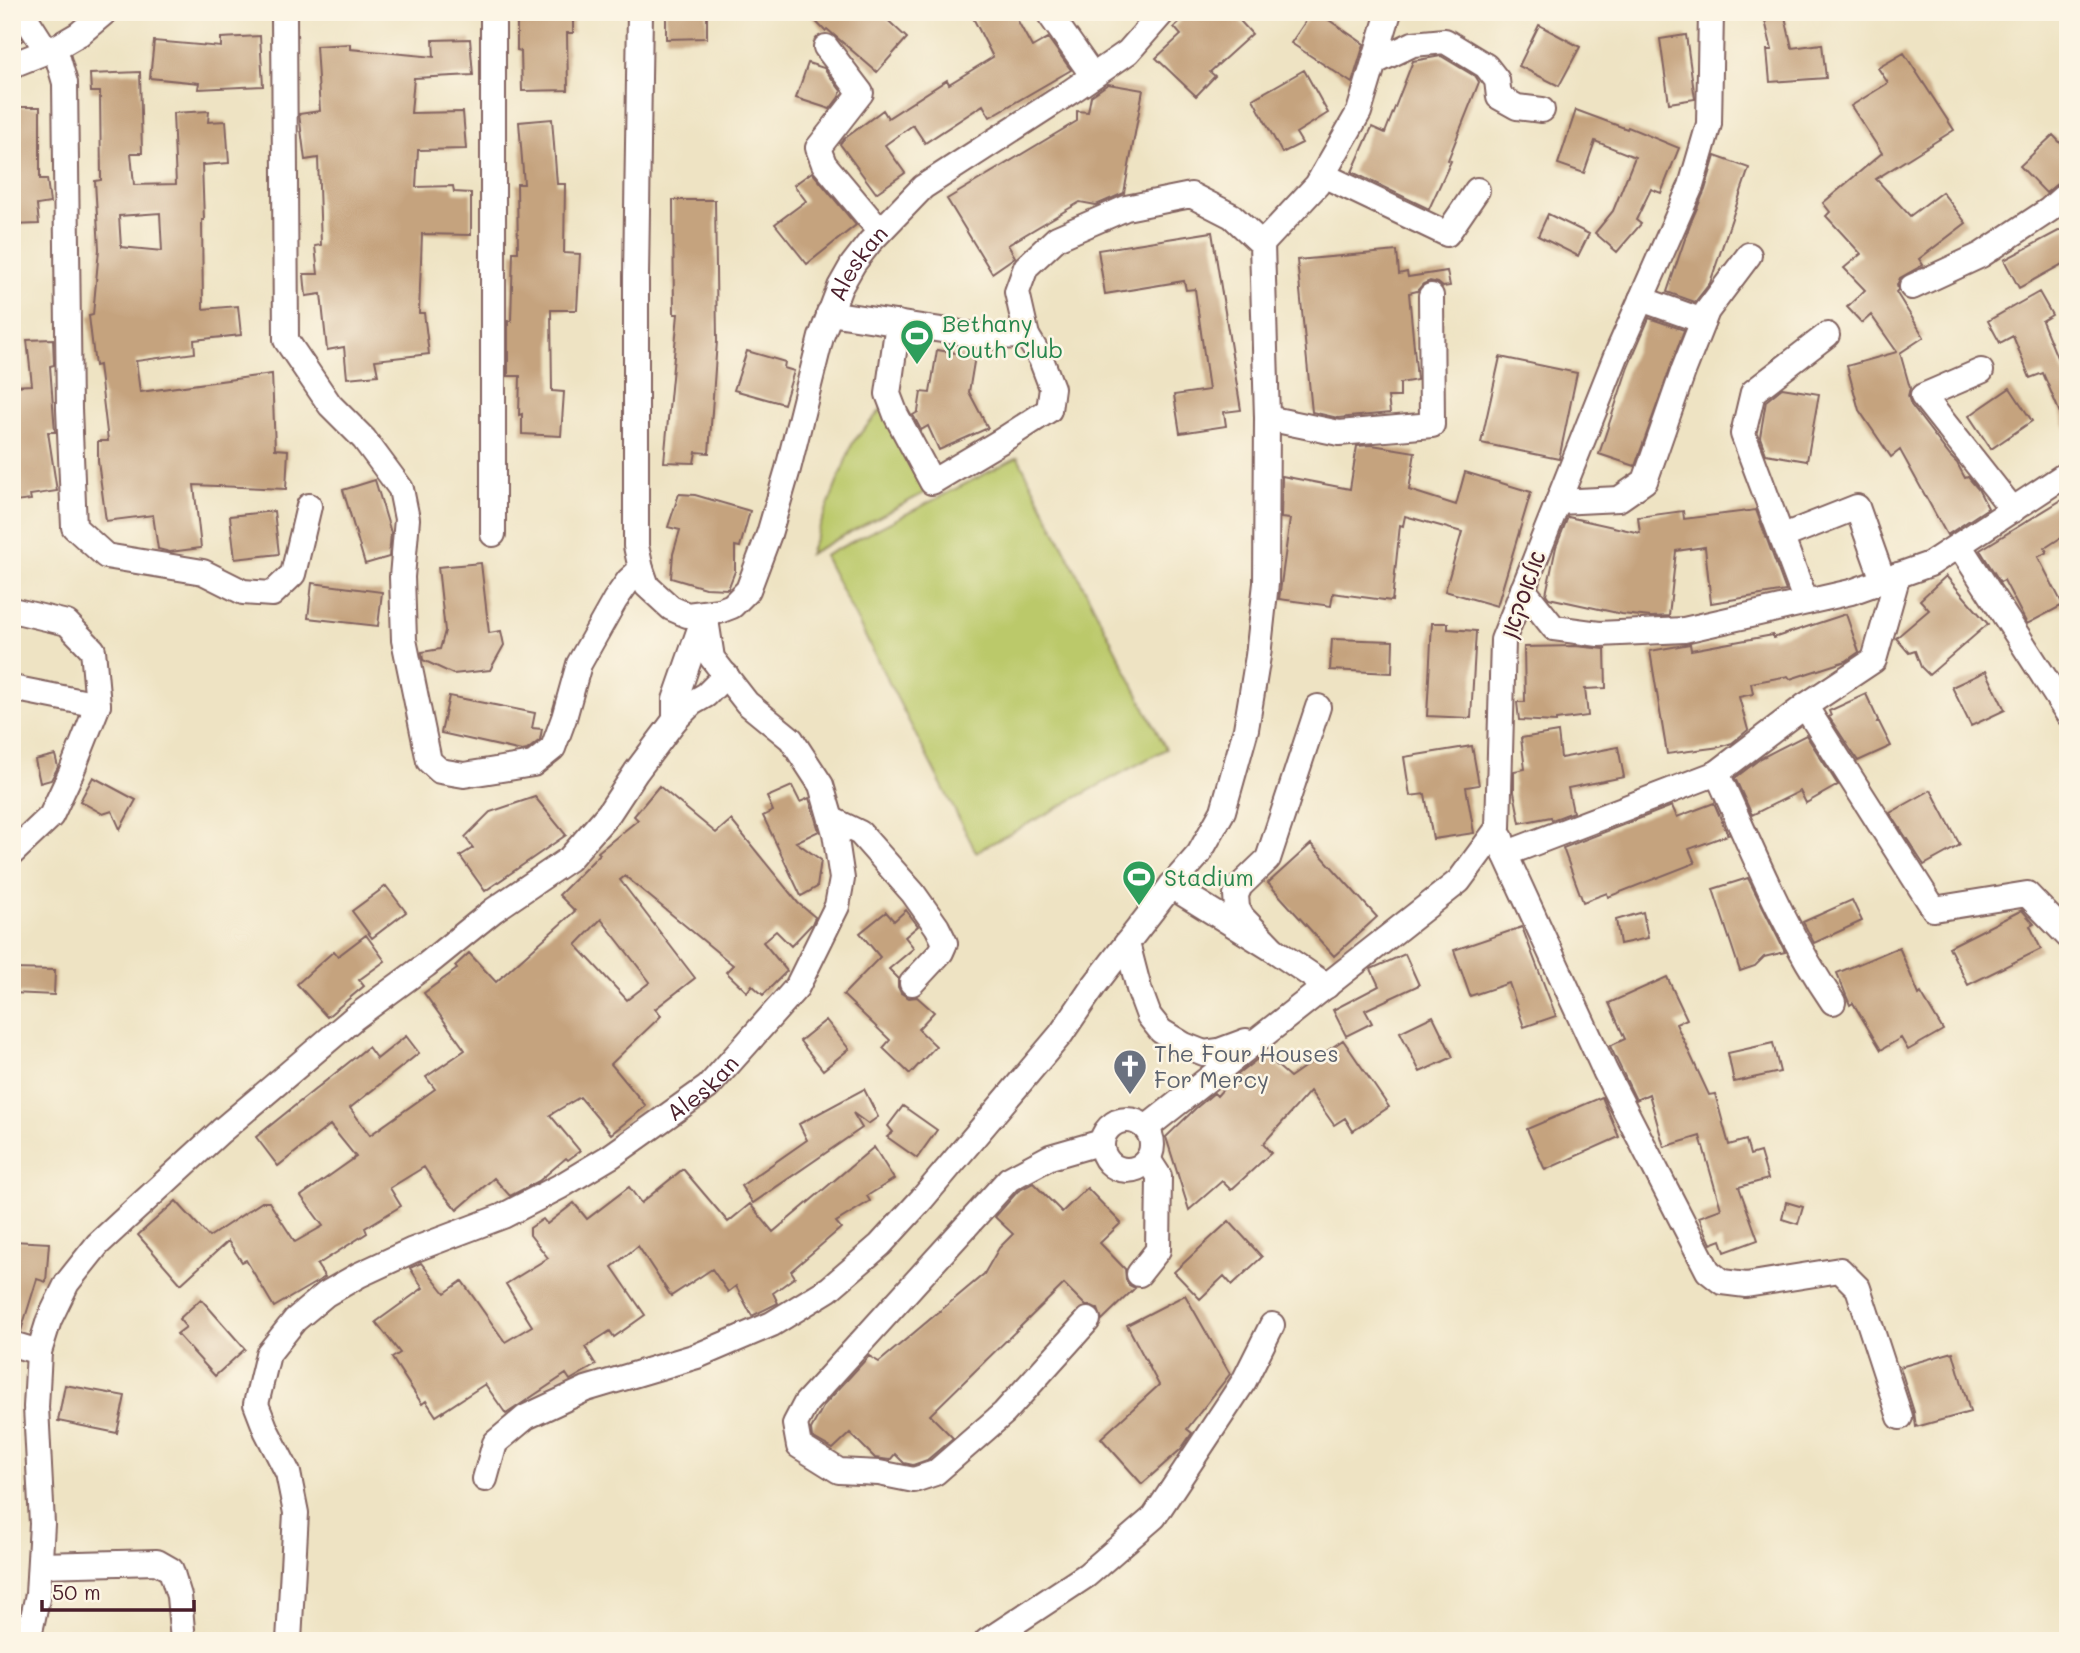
<svg xmlns="http://www.w3.org/2000/svg" width="2080" height="1653" viewBox="0 0 2080 1653" font-family="Mali,'Playpen Sans Hebrew',sans-serif">
	<style>
		.green { fill: #bbc96b; stroke: #82744b; stroke-width: 2 }
		.building { fill: #c5a37e; fill-rule: evenodd }
		.lines { fill: none; stroke-linecap: round; stroke-linejoin: round }
		.minor-casing { stroke: #836460; stroke-width: 28 }
		.minor { stroke: #fff; stroke-width: 24 }
		.labels { text-anchor: middle; dominant-baseline: central; stroke-width: 5; stroke-linejoin: round; paint-order: stroke }
		.street-label { font-size: 23px; fill: #4a1f2b; stroke: #fcf5e5 }
		.leisure-label { font-size: 23px; fill: #27864d; stroke: #fcf5e5; text-anchor: start }
		.worship-label { font-size: 23px; fill: #5b616d; stroke: #fcf5e5; text-anchor: start }
	</style>
	<rect width="100%" height="100%" fill="#fcf5e5"/>
	<filter id="ink" filterUnits="userSpaceOnUse"><feTurbulence type="fractalNoise" baseFrequency=".0143" numOctaves="2"/><feDisplacementMap in="SourceGraphic" scale="14" xChannelSelector="R" yChannelSelector="G"/><feConvolveMatrix kernelMatrix="1 2 1 2 8 2 1 2 1" color-interpolation-filters="sRGB"/></filter>
	<filter id="wash" filterUnits="userSpaceOnUse"><feTurbulence type="fractalNoise" baseFrequency=".00686" numOctaves="4" result="noise"/><feDisplacementMap in="SourceGraphic" scale="28" xChannelSelector="R" yChannelSelector="G"/><feGaussianBlur stdDeviation="1.57" result="paint"/><feColorMatrix in="noise" values="0 0 0 0 0 0 0 0 0 0 0 0 0 0 0 0 0 1.4 0 .05"/><feComposite in="paint" operator="in"/></filter>
	<g filter="url(#wash)">
		<rect width="100%" height="100%" fill="#eee3c3"/>
		<path class="green" d="M884 406 926 492 809 554 853 442Z
			M1018 457 1166 749 976 852 824 556Z"/>
		<g id="blocks">
			<path class="building" d="M517 12H573V33H567L568 90 522 91 521 51 517 50Z
				M666 12H707V38L666 39Z
				M807 12H879L907 38 877 72 827 29 825 31Z
				M970 12H1013L1032 47 1048 38 1071 70 990 117 983 105 925 143 913 125 885 145 905 173 876 193 840 144 844 139 883 110 888 118 947 80 949 84 993 57Z
				M1190 12H1232L1252 34 1210 72 1215 76 1196 96 1156 58 1181 35 1174 27Z
				M1312 12H1317L1364 44 1352 83 1291 43Z
				M1763 12H1784L1792 48 1822 44 1826 78 1770 82 1767 50H1772Z
				M12 24 23 40 12 47Z
				M1539 25 1580 47 1559 86 1519 66Z
				M1686 35 1695 99 1669 103 1660 39Z
				M260 36 263 86 198 89 199 83 150 78 154 41 221 47V38Z
				M470 39 473 75 414 78 411 113 463 112 466 149 418 150 416 187 453 186 454 192 471 193V235L422 234 419 313H424L429 354 375 360 378 375 347 378 344 347 327 350 321 294 306 296 304 274H318L315 246 321 245 318 158 305 160 299 114 320 111 316 46 350 44V49L434 57 433 40Z
				M1904 53 1954 130 1876 179 1910 216 1942 192 1966 223 1919 259 1923 265 1900 278 1897 285 1898 290 1896 292 1924 337 1900 353 1910 388 1908 396 1911 405 1950 456 1957 463 1965 478 1968 477 1978 489 1988 508 1947 535 1900 450 1891 457 1859 410 1847 366 1897 352 1871 315 1862 323 1847 307 1865 290 1844 268 1861 254 1826 216 1830 212 1823 203 1882 153 1851 106 1888 83 1878 68Z
				M1441 56 1476 77 1479 82 1448 160 1451 161 1429 209 1352 172 1372 127 1385 133 1413 61Z
				M808 63 824 68 841 91 839 97 830 109 796 98Z
				M1304 70 1328 113 1296 133 1302 143 1282 153 1253 99Z
				M140 72 142 153H131L134 185 176 184 173 113 209 111 208 122 226 121 229 163 202 165 204 220H202L203 309 238 306 241 335 194 340 195 353 136 361 140 392 272 374 275 449 288 450 286 489 194 485 201 548 170 552 158 549 153 515 106 521 98 461V441H108L99 365 95 366 89 316 93 315 99 249 95 181 101 180 100 92H91L90 74ZM160 213 162 251 121 247 119 216Z
				M1108 84 1143 90 1124 193 1096 205 1080 202 1008 245 1015 257 992 273 947 199 1077 121V111L1088 112 1091 96Z
				M19 107H40V179H47L50 203 37 205 39 224 12 225V115H18Z
				M1576 110 1627 129 1628 127 1679 148 1661 193 1651 189 1636 220 1641 224 1617 252 1595 233 1613 211 1635 157 1595 141 1584 173 1558 164Z
				M552 119 557 184H565L564 253 580 254 577 310H551L552 391 564 392 561 436 522 434V414L519 415 520 376H508V321H511L513 252H518L517 184H524L519 122Z
				M2053 135 2068 151V178L2059 182 2046 193 2020 166Z
				M1715 156 1749 168 1710 283 1695 302 1667 292 1690 224 1705 190Z
				M812 172 856 225 807 264 775 224 806 201 794 185Z
				M673 200H715L717 341 709 453 696 452 694 463 664 462 678 314H674Z
				M1548 214 1589 234 1578 256 1538 236Z
				M2068 226V261L2019 288 2004 260Z
				M1212 232 1241 410 1224 412 1226 426 1180 433 1174 395 1209 390 1195 289 1186 290 1184 281 1105 294 1098 250Z
				M1397 251 1399 274 1407 272 1408 277 1447 271 1450 286 1443 287 1438 283 1430 281 1423 284 1417 291 1409 293 1417 380 1400 383V397H1388L1390 413 1338 418 1312 412 1297 260Z
				M2039 292 2052 315 2042 321 2068 384V432L2043 373 2030 378 2013 336 2000 343 1988 321Z
				M1649 318 1684 330 1635 466 1599 454 1628 367Z
				M53 339 54 365 50 366 55 432H48L57 491 30 495 31 500 15 502 12 486V386L32 385 27 340Z
				M937 350 975 356 969 392 988 428 939 450 928 426 921 430 913 415 918 412 921 392 930 393Z
				M747 351 785 362 784 368 794 371 784 404 734 390Z
				M1500 357 1577 373 1559 459 1481 443Z
				M1782 388 1819 394 1807 461 1766 454 1760 437 1766 401Z
				M2010 388 2032 421 1991 449 1969 416Z
				M1372 445 1415 452 1409 490 1456 505 1465 472 1531 492 1497 606 1445 591 1462 532 1405 516 1403 526 1400 525 1392 601 1333 593 1331 606 1279 599 1290 519 1281 518 1282 476 1350 489 1357 446Z
				M375 480 391 533 389 557 365 564 343 490Z
				M679 494 695 495 750 511 740 547 735 546V571L728 589 705 588 671 578 673 554 680 530 668 527Z
				M2068 496V533L2045 548 2047 552 2038 557 2063 605 2027 624 2004 580 2000 582 1980 550Z
				M1756 510 1786 591 1711 603 1705 547 1676 551 1669 616 1651 617 1622 614 1549 598 1546 594 1556 547 1568 517 1640 533 1638 517 1683 511 1684 519Z
				M274 511 279 554 235 559 230 516Z
				M481 563 489 633 501 631 504 645 490 670 453 674 423 660 422 652 440 649 445 631 438 567Z
				M1946 576 1988 624 1929 675 1921 667 1915 651 1909 653 1896 638 1929 610 1920 600Z
				M312 583 382 592 378 626 308 618Z
				M1846 614 1859 652 1846 661 1790 679 1788 676 1751 683 1753 694 1739 697 1748 730 1732 743 1720 747 1667 754 1650 651 1690 644 1691 650 1773 635V638Z
				M1432 623H1448V629L1476 631 1471 718 1427 716Z
				M1332 639 1393 641 1392 673 1330 670Z
				M1575 646 1605 649 1606 688 1585 689 1588 716 1556 720V722L1519 720 1517 702H1525L1524 647Z
				M1986 671 2005 710 1971 726 1952 687Z
				M1866 694 1878 720 1877 722H1879L1891 746 1858 761 1829 717 1831 716 1829 711Z
				M449 696 535 713 532 728 542 729 540 740 527 750 522 751 441 733Z
				M1558 732 1561 758 1618 747 1624 777 1568 788 1573 812 1552 820 1551 817 1520 823 1514 792V771L1525 769 1521 738Z
				M1806 735 1838 785 1806 803 1800 791 1752 815 1735 778 1761 758Z
				M1472 746 1479 785 1466 787 1474 833 1433 839 1425 794 1410 796 1404 757Z
				M55 755 58 767 51 780 40 783 35 760Z
				M93 777 136 800 120 829 112 811 103 814 80 801Z
				M659 786 716 833 731 820 798 903 815 917 812 924 791 946 776 931 763 942 787 971 763 995 752 985 747 992 726 972 733 965 625 876 620 880 695 978 655 1009 661 1016 611 1064 646 1106 611 1134 580 1097 550 1115 580 1151 568 1160 566 1158 539 1181 510 1196 494 1178 457 1210 437 1187 424 1167 390 1188 401 1206 365 1228 367 1233 317 1265 325 1277 274 1307 246 1260 242 1262 228 1241 181 1284 138 1235 176 1201 209 1237 262 1202H269L295 1242 323 1226 301 1196 356 1157 330 1125 278 1166 256 1137 368 1047 377 1059 406 1036 419 1053 350 1108 370 1135 435 1089 426 1077 465 1050 424 993 457 969 455 966 469 953 496 982 575 911 559 895 600 854 598 852 638 820 634 816ZM601 919 650 982 627 1000 576 945Z
				M792 786 800 802 809 798 819 831 796 842 821 860 817 887 801 896 763 816 773 811 767 797Z
				M1931 790 1960 845 1924 865 1890 813Z
				M535 797 566 835 485 891 460 856 473 848 465 837 490 812Z
				M1714 803 1728 835 1689 849 1695 863 1608 897 1607 893 1583 902 1563 848 1672 806 1677 817Z
				M1311 844 1377 917 1334 956 1268 883Z
				M1748 878 1785 952 1764 957 1755 966 1740 971 1713 889Z
				M386 886 406 912 372 938 352 911Z
				M1852 900 1862 921 1814 943 1803 922Z
				M906 910 918 926 905 937 914 948 889 969 898 978V987L901 993 909 998 917 997 934 1012 918 1029 936 1046 910 1074 883 1048 890 1040 843 995 880 957 860 933 886 912 894 921Z
				M2022 910 2034 924 2030 926 2041 949 1968 985 1949 947Z
				M1643 912 1648 938 1620 944 1616 920Z
				M1522 927 1556 1016 1524 1027 1509 983 1470 996 1454 950Z
				M366 935 385 961 359 980 364 986 327 1017 297 984 334 951 338 956Z
				M1899 947 1919 995 1921 993 1943 1030 1908 1050 1901 1038 1881 1050 1853 1003 1850 1005 1837 973Z
				M1405 954 1419 985 1365 1010 1372 1023 1346 1036 1333 1010 1379 986 1371 969Z
				M12 969 55 970 54 995 12 993Z
				M1667 977 1687 1019 1676 1024 1709 1095 1715 1094 1729 1145 1746 1140 1750 1155 1760 1152 1768 1179 1739 1187 1758 1240 1725 1252 1721 1240 1711 1244 1699 1217 1721 1209 1700 1136 1664 1147 1649 1094 1636 1100 1610 1046 1625 1039 1609 1003Z
				M1433 1016 1453 1057 1420 1072 1400 1032Z
				M826 1020 849 1049 823 1070 800 1041Z
				M1343 1040 1389 1107 1353 1131 1345 1118 1334 1125 1310 1091 1263 1144 1271 1153 1231 1190 1222 1181 1189 1210 1166 1137 1196 1108 1214 1093 1217 1096 1232 1079 1264 1054 1290 1077Z
				M1773 1043 1780 1072 1734 1082 1728 1053Z
				M864 1089 878 1117 868 1124 853 1113 862 1128 753 1203 741 1186 807 1140 799 1124Z
				M1602 1097 1619 1137 1545 1170 1527 1129Z
				M903 1106 937 1130 917 1158 887 1137 893 1132 888 1126Z
				M874 1147 894 1179 867 1196 870 1201 836 1222 841 1228 791 1271 795 1277 773 1293 778 1303 752 1316 736 1286 728 1292 712 1269 671 1296 638 1246 612 1267 645 1315 614 1337 610 1331 585 1347 596 1365 570 1380 566 1374 506 1414 485 1384 436 1416 426 1401 422 1404 392 1358 400 1353 376 1322 423 1288 410 1268 421 1263 445 1293 462 1281 505 1342 532 1326 506 1284 548 1258 530 1235V1228L543 1219 547 1224 574 1203 587 1219 629 1187 641 1203 683 1169 728 1222 750 1204 773 1232Z
				M1033 1183 1062 1212 1087 1188 1121 1223 1100 1243 1125 1269 1126 1280 1129 1285 1135 1288 1102 1320 1098 1309 1092 1306H1086L1064 1284 930 1415 953 1438 927 1460 913 1465 904 1463 895 1454 890 1460 875 1458 850 1433 833 1449 812 1437 811 1429 824 1405 869 1356 879 1362 984 1274 999 1248 1013 1234 995 1217 1018 1191Z
				M1786 1202 1803 1207 1798 1224 1782 1219Z
				M1229 1221 1262 1257 1232 1285 1224 1276 1200 1299 1174 1272Z
				M12 1241 49 1243 46 1282 37 1279 21 1331 12 1330Z
				M1185 1295 1230 1374 1187 1429 1192 1433 1181 1449 1142 1484 1101 1438 1159 1385 1127 1325Z
				M201 1299 245 1349 215 1376 177 1334 186 1327 179 1319Z
				M1953 1352 1970 1412 1916 1427 1914 1412 1900 1367Z
				M65 1385 125 1396 117 1433 58 1421Z"/>
		</g>
	</g>
	<g filter="url(#ink)">
		<use href="#blocks" fill-opacity="0" stroke="#836460" stroke-width="2"/>
		<g class="lines">
			<g class="minor-casing">
				<g id="minor">
					<path d="M22 12 47 51"/>
					<path d="M284 12 286 340 330 405 364 439 401 489 407 519 402 577 404 640 429 761 440 771 464 775 533 764 553 748 564 718 579 664 615 600 629 580 641 569"/>
					<path id="s1" d="M640 12 636 277V546L641 569 647 586 671 608 687 615 719 611 732 606 748 590 769 534 788 469 821 337 840 287 853 264 870 242 923 187 1070 92 1128 52 1163 12"/>
					<path d="M1048 12 1093 76"/>
					<path d="M826 47 861 93 818 148 824 164 880 231"/>
					<path d="M55 48 65 83 69 409 74 527 106 556 203 572 243 592 272 594 293 574 309 506"/>
					<path d="M1375 62 1413 44 1445 41 1486 66 1497 80 1499 97 1517 107 1542 110"/>
					<path d="M12 65 55 48 79 34 105 12"/>
					<path d="M1323 175 1447 234 1477 190"/>
					<path d="M1262 244 1317 185 1359 112 1389 12"/>
					<path d="M1912 287 1981 255 2049 210 2068 193"/>
					<path d="M1641 299 1703 321"/>
					<path d="M898 323 888 394 896 415 932 482 1001 441 1049 410 1052 388 1041 359 1027 336"/>
					<path d="M1981 371 1923 396 2013 510"/>
					<path d="M1267 418 1339 433 1432 425 1431 296"/>
					<path d="M1558 502 1619 499 1645 481 1684 369 1707 311 1749 255"/>
					<path d="M493 534V12"/>
					<path d="M1781 537 1857 507 1883 580"/>
					<path d="M1959 545 2068 714"/>
					<path d="M1523 589 1554 628 1599 634 1684 630 1851 592 1930 564 2068 473"/>
					<path d="M1806 602 1743 434 1753 392 1827 335"/>
					<path d="M12 610 67 623 93 650 98 705 71 773 51 816 12 853"/>
					<path d="M12 688 98 705"/>
					<path d="M1805 706 1934 909 2027 894 2068 936"/>
					<path d="M675 720V700L704 617"/>
					<path d="M1717 773C1753 851 1784 931 1833 1002"/>
					<path d="M831 819 860 833 913 893 937 927 945 943 941 952 912 983"/>
					<path d="M1501 838 1505 854 1717 773 1805 706 1874 660 1898 575"/>
					<path d="M1505 854 1605 1071 1708 1271 1722 1282 1746 1285 1840 1270 1858 1288 1900 1417"/>
					<path d="M1171 886 1274 950 1327 986"/>
					<path d="M1127 943 1139 989 1149 1016 1161 1031 1184 1045 1204 1053 1219 1051 1246 1041"/>
					<path d="M1274 950 1242 917 1237 908 1236 895 1240 886 1268 859 1318 707"/>
					<circle cx="1127" cy="1145" r="25"/>
					<path d="M1146 1128 1459 881 1498 828 1503 640 1616 356 1691 186 1709 124 1711 12"/>
					<path d="M1139 1274 1158 1250 1159 1176 1148 1159"/>
					<path d="M1088 1320 1004 1413 935 1473 914 1480 879 1473 839 1471 799 1446 795 1424 806 1403 1009 1179 1050 1157 1102 1142"/>
					<path d="M12 1344 39 1352"/>
					<path d="M485 1479 495 1443 526 1417 586 1389 697 1356 772 1324 829 1289 880 1245 922 1199 1061 1034 1093 987 1171 886 1199 854 1223 811 1246 729 1258 656 1266 583 1267 418 1262 244 1232 216 1191 195 1126 208 1057 238 1026 267 1017 292 1027 336 988 337 829 313"/>
					<path d="M40 1565 157 1562 171 1570 179 1596 183 1641"/>
					<path d="M28 1641 38 1594 42 1524 36 1407 39 1352 49 1320 67 1283 98 1244 125 1219 221 1131 354 1018 426 965 494 910 569 859 609 813 636 772 675 720 692 703 706 695 726 675"/>
					<path id="s2" d="M289 1641 296 1513 288 1473 266 1430 256 1404 268 1354 295 1320 326 1294 359 1275 413 1250 503 1216 561 1186 611 1156 708 1087 797 987 837 906 842 879 835 833 821 785 791 739 747 703 712 658 705 613"/>
					<path d="M987 1641 1087 1575 1154 1517 1244 1381 1272 1325"/>
				</g>
			</g>
			<use href="#minor" class="minor"/>
		</g>
	</g>
	<defs>
		<g id="stadium-pin" transform="scale(1.75)"><path d="M0 17L-7.5 6A9.5 9.5 0 1 1 7.5 6Z" fill="#2e9e5b" stroke="#fcf5e5"/><path d="M0-5a6.5 5 0 1 0 0 10a6.5 5 0 1 0 0-10ZM-3.5-1.8h7v3.6h-7Z" fill="#fff"/></g>
		<g id="church-pin" transform="scale(1.75)"><path d="M0 17L-7.5 6A9.5 9.5 0 1 1 7.5 6Z" fill="#6b7280" stroke="#fcf5e5"/><path d="M-1.2-6h2.4v3.5h3.3v2.4h-3.3V6h-2.4V-.1h-3.3v-2.4h3.3Z" fill="#fff"/></g>
	</defs>
	<g fill-rule="evenodd">
		<use href="#stadium-pin" x="917" y="336"/>
		<use href="#stadium-pin" x="1139" y="877"/>
		<use href="#church-pin" x="1130" y="1066"/>
	</g>
	<g class="labels">
		<g class="street-label">
			<text stroke="none"><textPath href="#s1" startOffset="1041">Aleskan</textPath></text>
			<text transform="translate(1522 594) rotate(-70)">אלאסקאן</text>
			<text stroke="none"><textPath href="#s2" startOffset="812">Aleskan</textPath></text>
		</g>
		<g class="leisure-label">
			<text x="942" y="323">Bethany<tspan x="942" dy="26">Youth Club</tspan></text>
			<text x="1164" y="877">Stadium</text>
		</g>
		<g class="worship-label">
			<text x="1154" y="1053">The Four Houses<tspan x="1154" dy="26">For Mercy</tspan></text>
		</g>
	</g>
	<rect width="2080" height="1653" fill="none" stroke="#fcf5e5" stroke-width="42"/>
	<path d="M42 1600v10h152v-10" fill="none" stroke="#4a1f2b" stroke-width="3.5"/>
	<text x="52" y="1600" font-size="21" fill="#4a1f2b" stroke="#fcf5e5" stroke-width="5" paint-order="stroke">50 m</text>
</svg>
